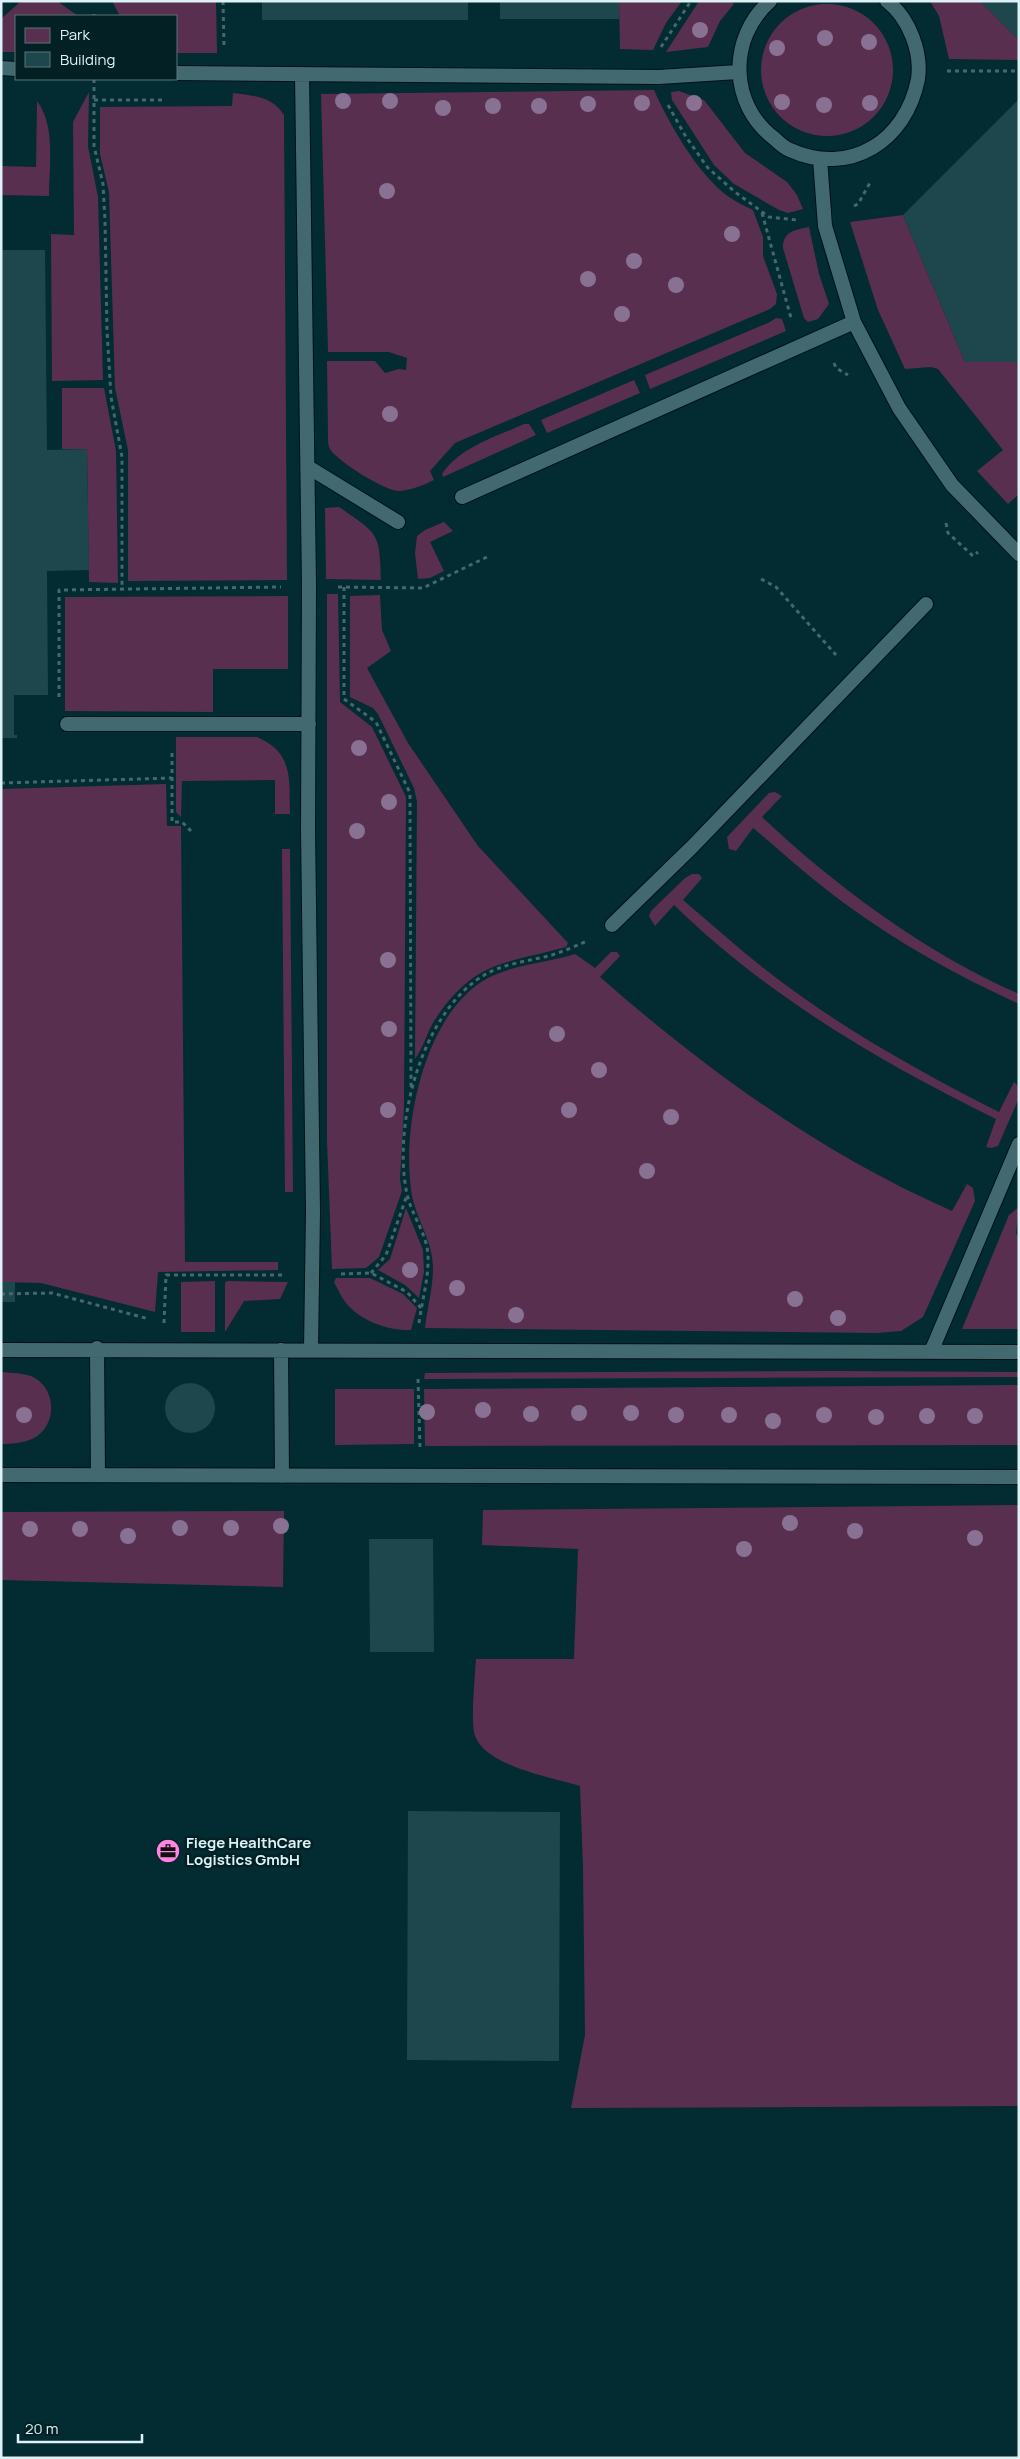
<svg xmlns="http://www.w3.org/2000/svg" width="1020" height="2459" viewBox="0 0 1020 2459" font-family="Manrope,sans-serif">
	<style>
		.green { fill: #592f50 }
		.building { fill: #1e464d }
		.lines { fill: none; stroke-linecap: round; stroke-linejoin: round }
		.service-casing { stroke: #001317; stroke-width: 16 }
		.path { stroke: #45686e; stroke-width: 3; stroke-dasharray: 4 4; stroke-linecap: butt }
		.service { stroke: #436970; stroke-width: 14 }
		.tree { fill: #897194 }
		.labels { text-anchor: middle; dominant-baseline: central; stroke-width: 5; stroke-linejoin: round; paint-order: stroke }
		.poi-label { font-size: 15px; font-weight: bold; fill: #ddf2f6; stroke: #032125; text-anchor: start }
	</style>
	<rect width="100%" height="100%" fill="#022b32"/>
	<path class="green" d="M21 1H57L78 16H16V52H1V19Z
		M112 1H216L217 53H176V16H120Z
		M619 1H682L666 23 653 50 620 49Z
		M699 1H731L734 4 720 21 708 47 666 52Z
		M930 1H980L1019 40V60L949 59 939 16Z
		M761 70a66 66 0 1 1 132 0a66 66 0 1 1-132 0Z
		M654 90C669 124 699 176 729 197 736 202 745 206 753 210L763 237V256L777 294 776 304 770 309 455 443 430 471 434 480C424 485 411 490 400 491 386 492 337 461 330 449 328 446 328 441 328 437L327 361H375L385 373 399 369 406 370 407 358 389 352H328L321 94Z
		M679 91 704 100 745 153 787 182 797 195 803 209 788 213 779 210 734 184 714 165 672 100 671 92Z
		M89 92 88 146 98 197 103 380 52 381 51 234 74 235 73 122Z
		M233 93C254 96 272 96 284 115L287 580 128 581V450L115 388 109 192 100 154V107L232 106Z
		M37 101C56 126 49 166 49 196L1 195V166L36 167Z
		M903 215 965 362H1019V494L1008 504 977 471 1003 450 938 369 931 367 905 369 878 310 850 222Z
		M809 227 819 274 829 304 818 319 808 322 804 318 783 248C783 231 795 230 809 227Z
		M776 318 782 319 786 331 650 389 645 375 770 322Z
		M634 380 640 393 547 433 541 420Z
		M62 388H104L116 451 118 583 89 582 87 449H62Z
		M524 424H529L536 435 443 477 442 474C460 447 496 437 524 424Z
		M339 507C378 534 380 532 381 580L326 579 325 508Z
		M444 522 453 531 430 542 444 571 430 578 418 579 415 553 417 536 425 530Z
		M327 594H338L340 702 372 727 406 797 404 1108 400 1179 402 1191 379 1257 366 1268 332 1269 327 1141Z
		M380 595 382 630 391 651 367 668 408 743 478 846 568 943 566 947C505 964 475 960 436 1018 427 1031 424 1047 415 1059L417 802 414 788 378 714 373 708 350 697V596Z
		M288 596V669H213V712L65 711V597Z
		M176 737H257C294 753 289 779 290 814H275V780L182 781 181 817 176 812Z
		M166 784 167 826H181L185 1262H278V1270L158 1272 155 1312 41 1283 1 1282V789Z
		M775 792 782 796 762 817C835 886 927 954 1019 994V1004C958 976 898 943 844 903 812 880 783 853 753 828L736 851 729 849 727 837 769 793Z
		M282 849H290L293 1192H285Z
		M692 874H699L702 878 683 900C716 928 748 957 783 983 850 1033 924 1074 999 1112L1014 1082 1018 1086 1019 1098 998 1146 991 1148 986 1147 996 1119C880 1062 767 996 674 905L655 926 649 916 651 911 685 878Z
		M611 952H617L620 956 600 977C706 1070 822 1154 952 1211L967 1184 973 1188 975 1201 923 1317 901 1331 877 1333 425 1328C427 1309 433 1288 433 1268 433 1239 414 1217 411 1189 402 1124 425 1012 488 978 516 964 546 963 575 954L595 968Z
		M1019 1207 1016 1234 1019 1235V1329H962L1009 1215Z
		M406 1208 423 1250 424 1272 419 1298 405 1285 378 1270 390 1259Z
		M336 1278H370L403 1294 417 1308 411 1330C388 1331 361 1321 346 1303 341 1297 338 1289 334 1282Z
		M215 1281V1332H181V1282Z
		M227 1281 288 1282 280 1299 244 1301 225 1332V1283Z
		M833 1371 1019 1372V1377L424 1379 425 1373Z
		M1 1372C12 1373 26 1373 35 1378 58 1392 56 1428 32 1439 24 1443 10 1444 1 1444Z
		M1019 1385V1445L425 1446 424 1389Z
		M335 1389H414V1444L335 1445Z
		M1019 1505V2106L571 2108 585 2035 583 1867 580 1786C552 1777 481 1766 474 1732 471 1716 475 1677 476 1659H574L578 1549 482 1545 483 1510Z
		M284 1511 283 1587 1 1580V1512Z"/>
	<path class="building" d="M262 1H468V20H262Z
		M500 1H619V19H500Z
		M980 1H1019V40Z
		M1019 99V362H965L903 215Z
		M1 250H45L47 450 87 449 89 570 47 571 48 695H14V735H17V738H1Z
		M1 1282H15V1302H1Z
		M165 1408a25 25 0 1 1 50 0a25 25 0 1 1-50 0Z
		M369 1539H433L434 1652H370Z
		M408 1811 560 1812 559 2061 407 2060Z"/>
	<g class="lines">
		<g class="service-casing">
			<path id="service" d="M770 1C728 38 729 105 775 139 779 143 785 148 790 150 850 177 906 141 918 79 922 52 909 18 887 1
				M1 68 16 69
				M176 73 659 77 738 72
				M302 74 309 586 308 830 313 1211 311 1350
				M820 159 825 226 854 322 899 408 952 485 1019 554
				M308 467 398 522
				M462 497 854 322
				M67 724H309
				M612 925 693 846 926 604
				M97 1348 98 1475
				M1 1350 1019 1352
				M281 1350 282 1476
				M931 1352 1019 1144
				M1 1475 1019 1477"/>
		</g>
		<path class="path" d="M223 1 224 46
			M94 16V14
			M661 47 691 1
			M947 71H1019
			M94 79V146L103 184 105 220 107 330 111 397 122 457V590
			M94 100H166
			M668 105 686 137 708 168 735 192 769 217 797 220
			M854 206 858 204 871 181
			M762 213 791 318
			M834 363 836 368 848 375
			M946 523 948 533 973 556 978 552
			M761 579 776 587 836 655
			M338 587 423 588 489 556
			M344 587V699L376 722 410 793 411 1087
			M59 697V590L281 587
			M172 753V822H182L191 831
			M1 783 172 778
			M371 1273 386 1255 407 1195
			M341 1274 371 1273 407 1292 421 1308
			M1 1294 52 1293 149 1319
			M164 1323 166 1275H285
			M419 1323C422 1300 429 1278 428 1255 427 1234 411 1214 407 1194 392 1125 422 1010 486 974 506 963 530 961 552 955 564 951 576 946 587 941
			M418 1379 420 1447"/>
		<use href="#service" class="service"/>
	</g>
	<g class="tree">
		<circle cx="700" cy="30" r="8"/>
		<circle cx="825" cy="38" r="8"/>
		<circle cx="869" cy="42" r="8"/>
		<circle cx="777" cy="48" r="8"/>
		<circle cx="343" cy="101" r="8"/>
		<circle cx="390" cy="101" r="8"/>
		<circle cx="782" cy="102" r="8"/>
		<circle cx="642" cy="103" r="8"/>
		<circle cx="694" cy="103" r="8"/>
		<circle cx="870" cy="103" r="8"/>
		<circle cx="588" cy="104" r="8"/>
		<circle cx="824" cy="105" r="8"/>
		<circle cx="493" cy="106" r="8"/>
		<circle cx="539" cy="106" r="8"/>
		<circle cx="443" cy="108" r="8"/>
		<circle cx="387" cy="191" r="8"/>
		<circle cx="732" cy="234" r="8"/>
		<circle cx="634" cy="261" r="8"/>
		<circle cx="588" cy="279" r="8"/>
		<circle cx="676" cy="285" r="8"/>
		<circle cx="622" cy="314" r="8"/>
		<circle cx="390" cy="414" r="8"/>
		<circle cx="359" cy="748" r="8"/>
		<circle cx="389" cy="802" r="8"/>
		<circle cx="357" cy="831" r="8"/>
		<circle cx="388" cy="960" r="8"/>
		<circle cx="389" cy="1029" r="8"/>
		<circle cx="557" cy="1034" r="8"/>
		<circle cx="599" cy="1070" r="8"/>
		<circle cx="388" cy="1110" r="8"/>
		<circle cx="569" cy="1110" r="8"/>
		<circle cx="671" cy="1117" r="8"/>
		<circle cx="647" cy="1171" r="8"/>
		<circle cx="410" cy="1270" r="8"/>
		<circle cx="457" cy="1288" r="8"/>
		<circle cx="795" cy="1299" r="8"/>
		<circle cx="516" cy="1315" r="8"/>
		<circle cx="838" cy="1318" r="8"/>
		<circle cx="483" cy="1410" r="8"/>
		<circle cx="427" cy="1412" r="8"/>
		<circle cx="579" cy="1413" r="8"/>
		<circle cx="631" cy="1413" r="8"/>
		<circle cx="531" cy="1414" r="8"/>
		<circle cx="24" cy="1415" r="8"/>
		<circle cx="676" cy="1415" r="8"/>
		<circle cx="729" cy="1415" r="8"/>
		<circle cx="824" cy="1415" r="8"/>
		<circle cx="927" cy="1416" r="8"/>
		<circle cx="975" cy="1416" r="8"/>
		<circle cx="876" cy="1417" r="8"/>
		<circle cx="773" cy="1421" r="8"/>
		<circle cx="790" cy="1523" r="8"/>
		<circle cx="281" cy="1526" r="8"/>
		<circle cx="180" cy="1528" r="8"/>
		<circle cx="231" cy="1528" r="8"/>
		<circle cx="30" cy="1529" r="8"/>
		<circle cx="80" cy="1529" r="8"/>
		<circle cx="855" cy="1531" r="8"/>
		<circle cx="128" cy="1536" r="8"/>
		<circle cx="975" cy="1538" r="8"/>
		<circle cx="744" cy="1549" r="8"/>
	</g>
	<defs>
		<g id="office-disc" transform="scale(1.25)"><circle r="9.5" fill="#fd86e2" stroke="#032125"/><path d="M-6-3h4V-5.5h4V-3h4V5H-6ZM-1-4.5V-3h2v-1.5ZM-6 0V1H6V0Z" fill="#111"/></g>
	</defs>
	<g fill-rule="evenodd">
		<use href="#office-disc" x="168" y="1851"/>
	</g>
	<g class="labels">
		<g class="poi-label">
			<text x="186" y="1842">Fiege HealthCare<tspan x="186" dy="17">Logistics GmbH</tspan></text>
		</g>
	</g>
	<rect width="1020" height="2459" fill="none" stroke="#ddf2f6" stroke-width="5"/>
	<rect x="15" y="15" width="162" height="65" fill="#032125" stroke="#5a7579"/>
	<rect x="25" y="28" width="25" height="15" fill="#592f50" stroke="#5a7579"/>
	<text x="60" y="40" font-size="15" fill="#ddf2f6">Park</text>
	<rect x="25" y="52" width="25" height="15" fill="#1e464d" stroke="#5a7579"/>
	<text x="60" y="65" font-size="15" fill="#ddf2f6">Building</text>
	<path d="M18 2434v8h124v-8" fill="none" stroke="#ddf2f6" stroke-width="2.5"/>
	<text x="25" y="2434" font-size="15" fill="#ddf2f6" stroke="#032125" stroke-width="4" paint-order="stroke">20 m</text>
</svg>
